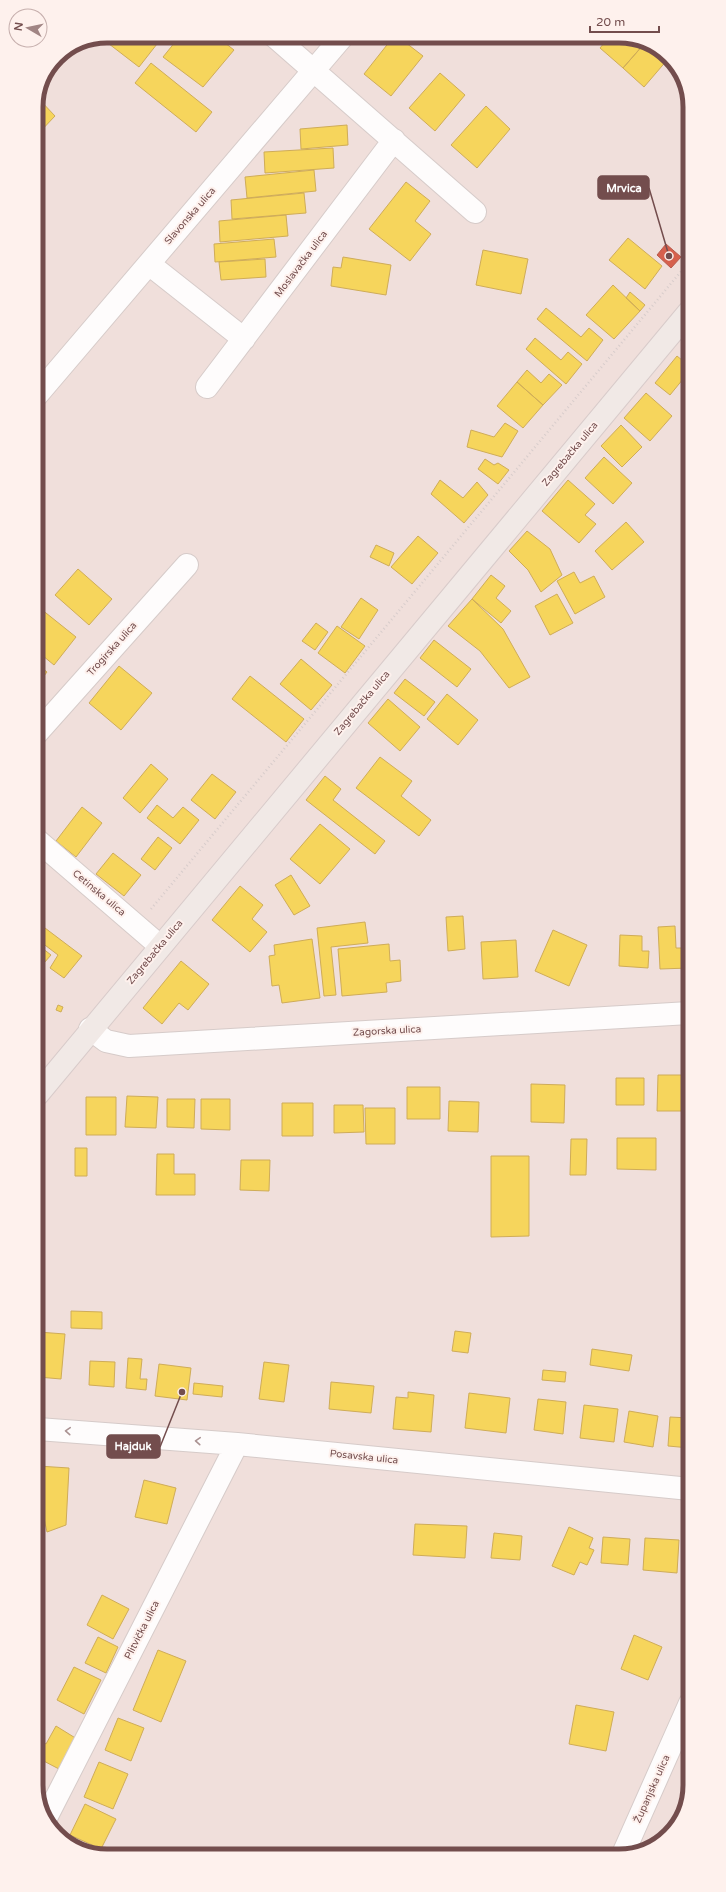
<svg xmlns="http://www.w3.org/2000/svg" width="726" height="1892" viewBox="0 0 726 1892" font-family="'Varela Round',sans-serif">
	<style>
		.residential { fill: #f0dfdb }
		.homes { fill: #f6d55c; stroke: #cfac58 }
		.shops { fill: #d6604d; stroke: #b85a4d }
		.lines { fill: none; stroke-linecap: round; stroke-linejoin: round }
		.minor-casing { stroke: #d6cbc9; stroke-width: 24 }
		.major-casing { stroke: #d8cbca; stroke-width: 24 }
		.path { stroke: #d7cccb; stroke-width: 2.5; stroke-dasharray: 1 3; stroke-linecap: butt }
		.minor { stroke: #fefcfc; stroke-width: 22 }
		.major { stroke: #f1e9e6; stroke-width: 22 }
		.oneway { stroke: #ab9393 }
		.labels { text-anchor: middle; dominant-baseline: central; stroke-width: 4; stroke-linejoin: round; paint-order: stroke }
		.street-label { font-size: 10px; fill: #734d4d; stroke: #fef1ed }
		.rim { fill: none; stroke: #734d4d; stroke-width: 5 }
		.leader { fill: none; stroke: #734d4d; stroke-width: 1.5 }
		.callout-dot { fill: #734d4d; stroke: #fef1ed; stroke-width: 1.5 }
		.callout { fill: #734d4d; stroke: #734d4d; stroke-width: 1.5 }
		.callout-label { font-size: 11px; text-anchor: middle; font-weight: bold; fill: #fff }
	</style>
	<rect width="100%" height="100%" fill="#f6eeeb"/>
	<path class="residential" d="M107 36H624L662 51 688 88 690 1785 675 1828 638 1854 102 1856 64 1841 38 1804 36 103 57 57 80 41Z"/>
	<path class="homes" d="M107 36H130L140 44 145 36H148L157 44 139 67 100 37Z
		M180 36H216L234 50 203 87 163 57Z
		M394 36H397L423 56 391 96 364 74Z
		M610 36H624L644 44 623 68 600 48Z
		M81 41 65 61 59 55 80 41Z
		M644 44 662 51 668 59 644 87 623 68Z
		M151 63 212 112 196 132 135 83Z
		M440 73 465 95 435 131 409 108Z
		M38 98 55 116 36 136V103Z
		M486 106 510 129 477 168 451 145Z
		M347 125 348 145 301 149 300 129Z
		M333 148 334 168 265 173 264 152Z
		M314 170 316 191 247 198 245 177Z
		M406 182 430 201 415 221 431 234 410 261 369 229Z
		M304 193 306 213 232 219 231 200Z
		M286 215 288 236 220 242 219 221Z
		M628 238 662 266 645 289 609 260Z
		M274 239 276 257 215 262 214 244Z
		M483 250 528 259 521 294 476 285Z
		M343 257 391 265 386 295 331 286 333 267 341 268Z
		M265 259 266 277 221 280 219 262Z
		M613 285 640 311 614 339 586 315Z
		M630 292 645 305 640 311 626 298Z
		M546 308 581 337 589 328 603 340 587 361 537 319Z
		M535 338 561 360 568 352 582 364 566 384 526 349Z
		M677 356 688 365V373L670 395 655 383Z
		M527 370 541 383 549 374 562 385 543 405 517 382Z
		M517 382 543 405 523 428 497 406Z
		M646 393 672 416 650 441 624 418Z
		M505 423 518 431 502 457 467 447 471 430 494 437Z
		M621 425 642 447 622 467 601 446Z
		M604 457 632 483 613 504 585 478Z
		M485 459 494 465 498 463 509 470 498 484 478 469Z
		M440 480 463 498 477 482 488 495 464 523 431 494Z
		M568 480 595 504 585 515 596 524 579 543 542 511Z
		M626 522 644 542 612 570 595 551Z
		M527 531 550 549 562 575 541 592 528 570 509 551Z
		M418 536 438 553 412 584 391 567Z
		M376 545 394 553 389 566 370 557Z
		M78 569 112 599 89 625 55 595Z
		M574 572 580 583 594 576 605 597 575 614 557 581Z
		M491 575 505 586 496 598 511 611 501 623 472 599Z
		M557 594 573 623 550 635 535 606Z
		M361 598 378 610 359 639 341 627Z
		M472 599 503 629 530 677 509 688 480 651 448 626Z
		M41 609 76 637 54 665 37 651V615Z
		M316 623 328 632 315 650 302 641Z
		M337 626 365 646 345 673 318 653Z
		M434 640 471 669 457 687 420 658Z
		M301 659 332 685 311 710 280 684Z
		M37 664 47 672 37 685Z
		M119 666 152 693 121 730 89 703Z
		M250 676 304 719 286 742 232 699Z
		M405 679 435 702 424 716 394 693Z
		M447 694 478 720 458 745 427 719Z
		M388 699 420 727 400 751 368 723Z
		M380 757 412 781 401 796 431 820 419 836 356 788Z
		M151 764 168 779 140 813 123 798Z
		M212 774 236 792 215 819 191 800Z
		M325 776 341 789 333 800 385 841 375 854 306 800Z
		M157 805 173 818 183 807 199 820 180 844 147 818Z
		M82 807 102 823 76 857 56 841Z
		M320 824 350 849 320 884 290 859Z
		M158 837 172 848 155 870 141 859Z
		M113 853 141 875 124 896 96 874Z
		M291 875 310 906 294 915 275 885Z
		M240 886 263 905 252 919 267 932 250 952 212 920Z
		M463 916 465 949 448 951 446 917Z
		M365 922 368 943 331 947 336 995 324 996 317 928Z
		M689 923V936H682V924Z
		M675 926 676 948H689V968L660 969 658 927Z
		M45 928 82 956 64 978 50 968 58 955 37 939Z
		M553 930 587 945 569 986 535 971Z
		M620 935 642 936V951H649L648 968 619 966Z
		M312 939 320 998 282 1003 279 985 272 986 269 956 275 955 274 945Z
		M516 940 518 977 483 979 481 942Z
		M37 944 51 955 37 971Z
		M389 944 390 961 400 960 401 981 386 983 387 992 342 996 338 949Z
		M181 961 209 984 188 1010 179 1003 162 1024 143 1008Z
		M58 1005 63 1007 61 1012 56 1010Z
		M658 1075H689V1111H657Z
		M616 1078H644V1105H616Z
		M531 1084 565 1085 564 1123 531 1122Z
		M407 1087H440V1119H407Z
		M127 1096 158 1097 156 1128 125 1127Z
		M86 1097H116V1135H86Z
		M167 1099H195L194 1128 167 1127Z
		M201 1099H230V1130L201 1129Z
		M449 1101 479 1102 478 1132 448 1131Z
		M282 1103H313V1136H282Z
		M334 1105H363L364 1132 334 1133Z
		M365 1108H395V1144H366Z
		M617 1138H656V1170L617 1169Z
		M571 1139H587L586 1175H570Z
		M75 1148H87V1176H75Z
		M157 1154H174V1174H195V1195H156Z
		M491 1156H529V1236L491 1237Z
		M241 1160H270L269 1191 240 1190Z
		M71 1311 102 1312V1329L71 1328Z
		M455 1331 471 1333 468 1353 452 1351Z
		M38 1332 65 1334 61 1379 38 1377Z
		M592 1349 632 1355 629 1371 590 1365Z
		M128 1358 142 1359 140 1379H147L146 1390 126 1388Z
		M90 1361 115 1362 114 1387 89 1385Z
		M264 1362 289 1365 284 1402 259 1399Z
		M159 1364 191 1368 187 1400 155 1396Z
		M543 1370 566 1372 565 1382 542 1380Z
		M331 1382 374 1386 371 1413 329 1409Z
		M194 1383 223 1386 222 1397 193 1394Z
		M408 1392 434 1395 431 1432 393 1429 396 1397 408 1398Z
		M469 1393 510 1398 506 1433 465 1428Z
		M538 1399 566 1402 563 1434 534 1430Z
		M584 1405 618 1409 614 1442 580 1438Z
		M629 1411 658 1416 653 1447 624 1442Z
		M670 1417 689 1418 690 1448 668 1446Z
		M38 1466 69 1468 66 1525 47 1532 38 1491Z
		M144 1480 176 1488 167 1524 135 1517Z
		M415 1524 467 1526 465 1558 413 1555Z
		M569 1527 593 1538 589 1548 594 1550 587 1565 580 1562 574 1575 552 1566Z
		M494 1533 522 1536 520 1560 491 1558Z
		M603 1537 630 1539 628 1565 601 1563Z
		M645 1538 679 1540 677 1573 643 1570Z
		M102 1595 129 1609 113 1639 87 1625Z
		M634 1635 662 1647 648 1680 621 1669Z
		M98 1637 118 1647 106 1673 85 1663Z
		M158 1650 186 1661 161 1722 133 1710Z
		M74 1667 101 1680 84 1714 57 1700Z
		M576 1705 614 1712 606 1751 569 1744Z
		M118 1718 144 1728 131 1761 105 1750Z
		M56 1726 77 1739 59 1769 38 1758V1740L46 1744Z
		M99 1762 128 1774 113 1809 84 1797Z
		M686 1796 678 1820 676 1819Z
		M85 1804 116 1819 101 1849 70 1835Z"/>
	<path class="shops" d="M666 244 681 257 671 268 657 255Z"/>
	<g class="lines">
		<g class="minor-casing">
			<path id="minor" d="M274 36 475 212
				M149 264 244 339
				M207 387 394 140
				M37 395 343 36
				M37 733 187 565
				M37 840 160 946
				M90 1029 106 1041 129 1046 689 1013
				M38 1429 237 1444 690 1489
				M47 1816 237 1444
				M623 1854 690 1703"/>
		</g>
		<g class="major-casing">
			<path id="major" d="M38 1094 688 313"/>
		</g>
		<path class="path" d="M151 909 688 263
			M38 1125 45 1116"/>
		<use href="#minor" class="minor"/>
		<use href="#major" class="major"/>
	</g>
	<defs><path id="oneway-chevron" d="M-2-3.5L2.5 0L-2 3.5" fill="none" stroke-width="1.6" stroke-linecap="round" stroke-linejoin="round"/></defs>
	<g class="oneway">
		<use href="#oneway-chevron" transform="translate(68 1431) rotate(-176)"/>
		<use href="#oneway-chevron" transform="translate(198 1441) rotate(-176)"/>
	</g>
	<g class="labels">
		<g class="street-label">
			<text transform="translate(190 216) rotate(-49)">Slavonska ulica</text>
			<text transform="translate(301 264) rotate(-53)">Moslavačka ulica</text>
			<text transform="translate(570 454) rotate(-50)">Zagrebačka ulica</text>
			<text transform="translate(112 649) rotate(-48)">Trogirska ulica</text>
			<text transform="translate(362 703) rotate(-50)">Zagrebačka ulica</text>
			<text transform="translate(99 893) rotate(40)">Cetinska ulica</text>
			<text transform="translate(155 952) rotate(-50)">Zagrebačka ulica</text>
			<text transform="translate(387 1031) rotate(-3)">Zagorska ulica</text>
			<text transform="translate(364 1457) rotate(6)">Posavska ulica</text>
			<text transform="translate(142 1630) rotate(-63)">Plitvička ulica</text>
			<text transform="translate(652 1789) rotate(-66)">Županjska ulica</text>
		</g>
	</g>
	<path d="M0 0H726V1892H0ZM107 43H619A64 64 0 0 1 683 107V1785A64 64 0 0 1 619 1849H107A64 64 0 0 1 43 1785V107A64 64 0 0 1 107 43Z" fill="#fef1ed" fill-rule="evenodd"/>
	<path class="rim" d="M107 43H619A64 64 0 0 1 683 107V1785A64 64 0 0 1 619 1849H107A64 64 0 0 1 43 1785V107A64 64 0 0 1 107 43Z"/>
	<path class="leader" d="M669 256L649 188M182 1392L160 1447"/>
	<g class="callout-dot">
		<circle cx="669" cy="256" r="4"/>
		<circle cx="182" cy="1392" r="4"/>
	</g>
	<g class="callout">
		<rect x="598" y="176" width="51" height="23" rx="4"/>
		<rect x="107" y="1435" width="53" height="23" rx="4"/>
	</g>
	<g class="callout-label">
		<text x="624" y="192">Mrvica</text>
		<text x="133" y="1450">Hajduk</text>
	</g>
	<g transform="translate(28 28) rotate(279)"><circle r="19" fill="#fef1ed" stroke="#c6afad"/>
	<path d="M0-3L7 15L0 10L-7 15Z" fill="#a18584"/>
	<text y="-6" font-size="11" font-weight="bold" text-anchor="middle" fill="#734d4d">N</text>
	</g>
	<path d="M590 26v6h69v-6" fill="none" stroke="#734d4d" stroke-width="2"/>
	<text x="596" y="26" font-size="12" fill="#734d4d" stroke="#fef1ed" stroke-width="3" paint-order="stroke">20 m</text>
</svg>
